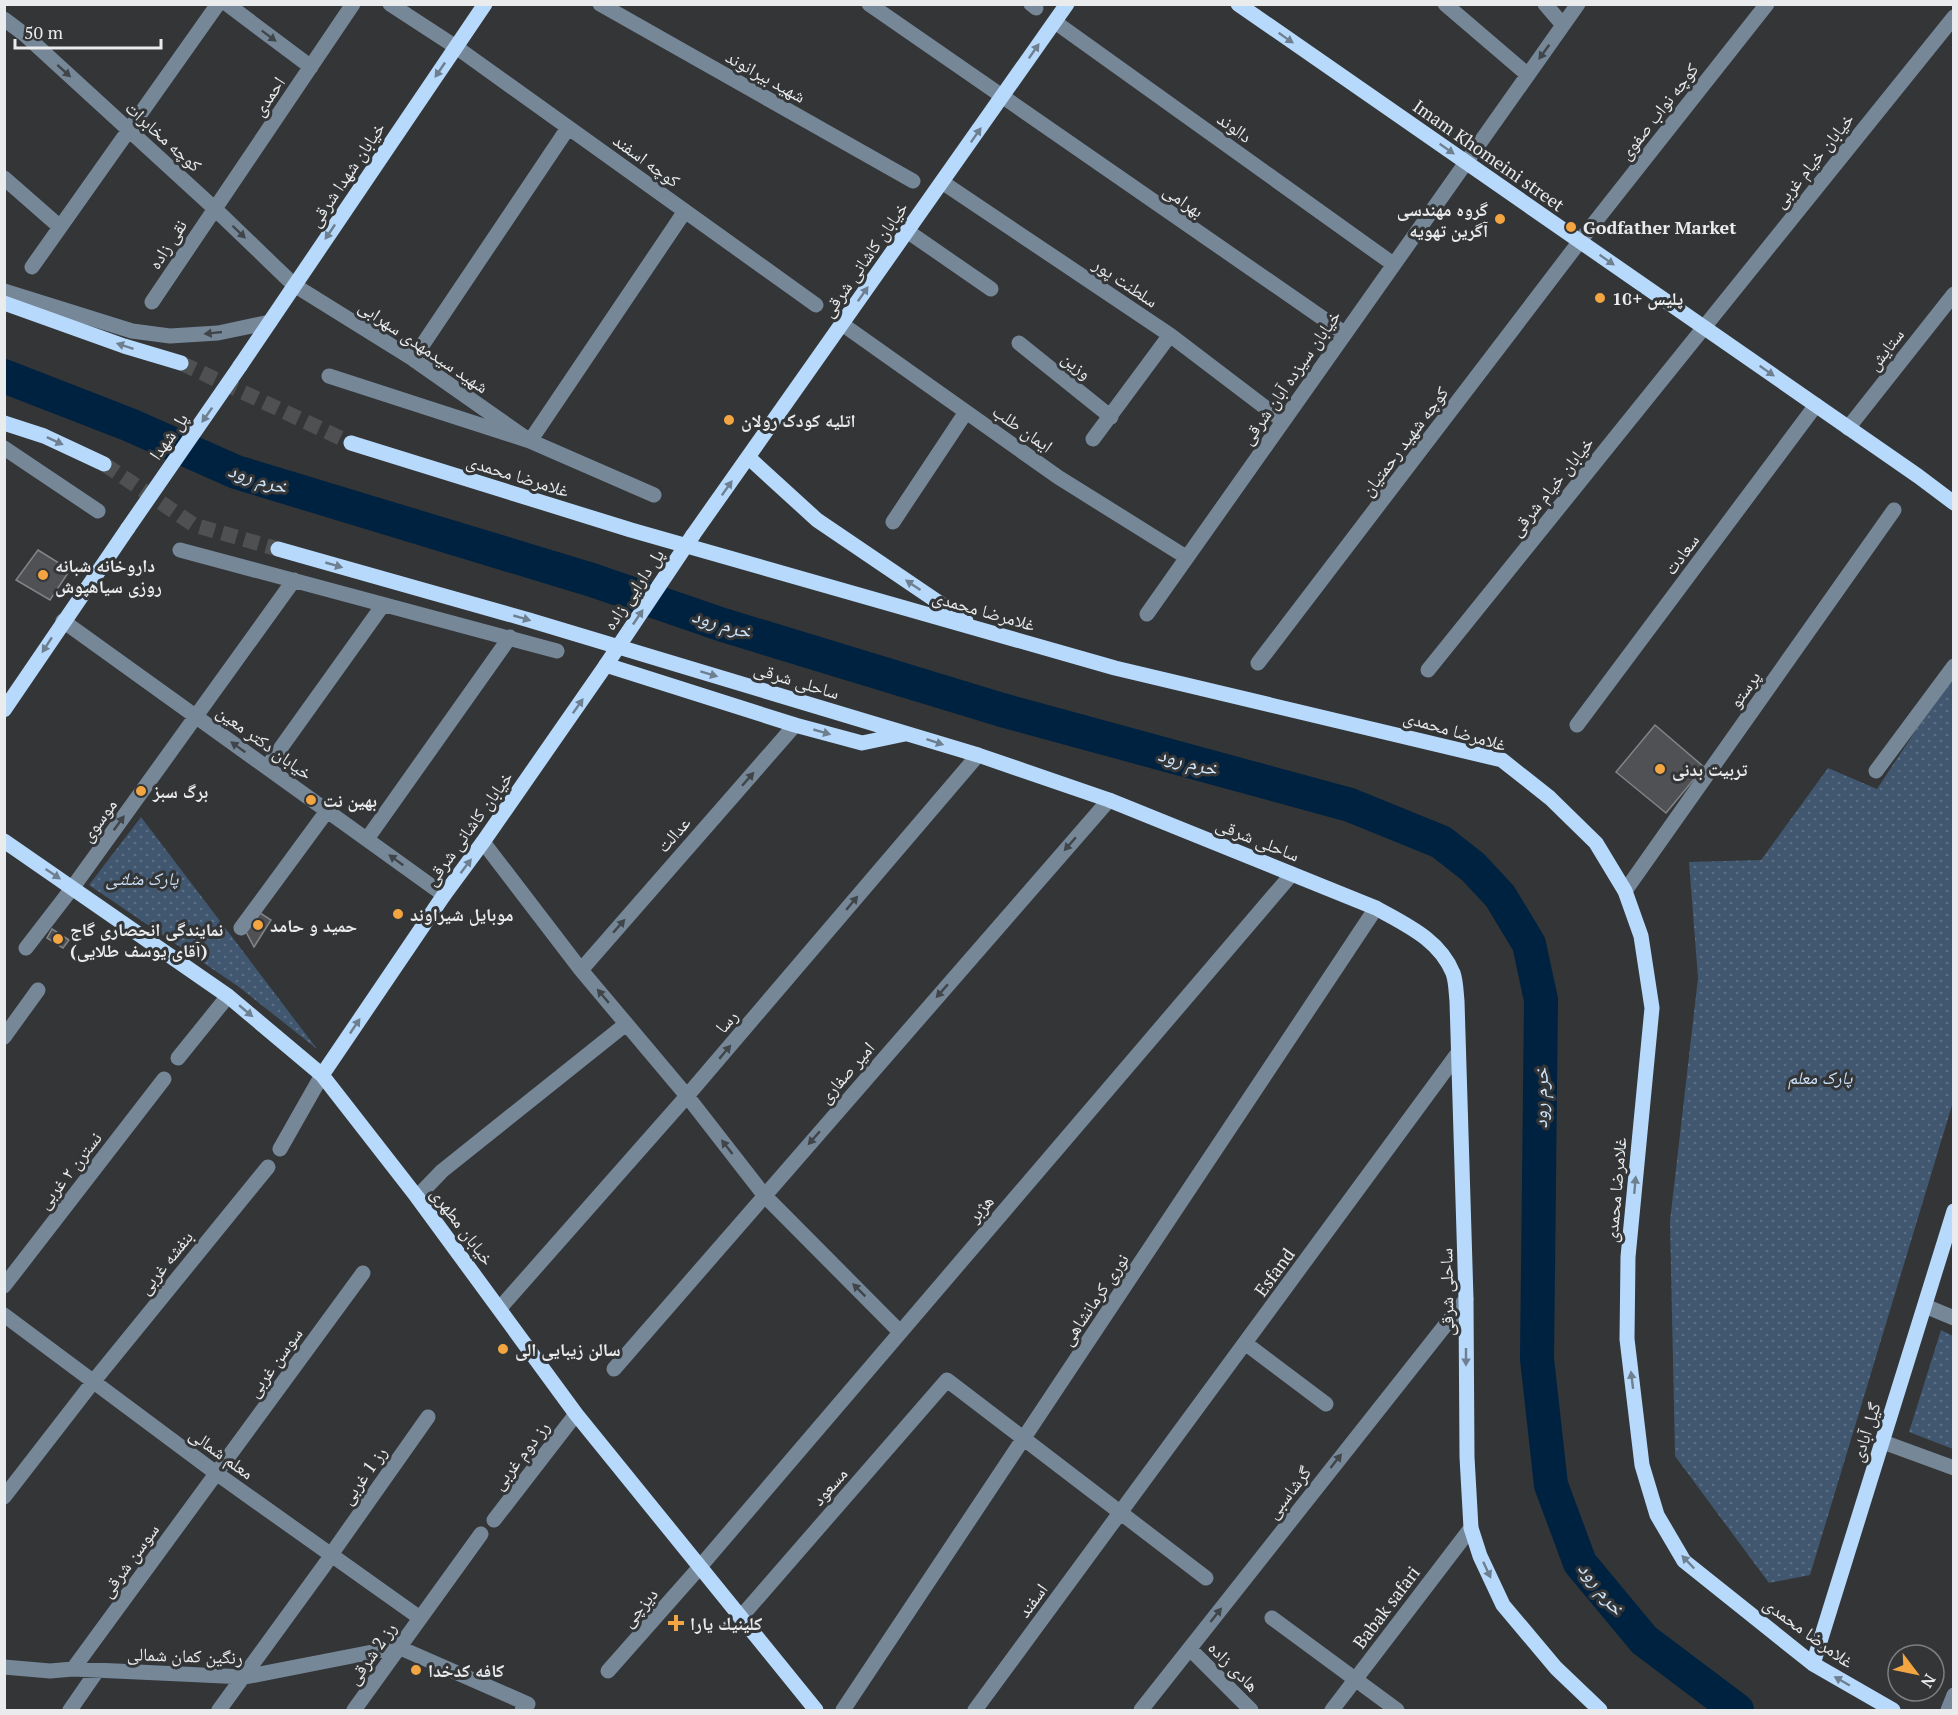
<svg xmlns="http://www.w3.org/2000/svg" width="1958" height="1715" viewBox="0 0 1958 1715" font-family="'PT Serif','Noto Naskh Arabic',serif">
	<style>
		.park { fill: url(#park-dots) }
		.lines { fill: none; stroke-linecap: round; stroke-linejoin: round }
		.river { stroke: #002241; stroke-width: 34 }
		.building { fill: #4f5154; stroke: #828587; stroke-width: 1.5 }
		.major-tunnel { stroke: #4e5052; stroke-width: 15; stroke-dasharray: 15 8; stroke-linecap: butt }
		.minor { stroke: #768798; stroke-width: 15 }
		.major { stroke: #b7d9fc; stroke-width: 15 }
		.major-bridge { stroke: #b7d9fc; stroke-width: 15 }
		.oneway { fill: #40454a }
		.oneway2 { fill: #6e7f90 }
		.poi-dot { fill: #f2a541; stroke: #333537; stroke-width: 2 }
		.labels { text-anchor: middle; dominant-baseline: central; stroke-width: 6; stroke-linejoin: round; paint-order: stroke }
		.street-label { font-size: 18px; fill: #e9ebec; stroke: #333537 }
		.poi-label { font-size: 18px; font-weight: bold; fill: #e9ebec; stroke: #333537; text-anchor: start }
		.park-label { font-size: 18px; font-style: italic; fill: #cbe1f9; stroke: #333537 }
		.water-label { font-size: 20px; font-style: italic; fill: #cee5fc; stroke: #333537 }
	</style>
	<defs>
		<pattern id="park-dots" width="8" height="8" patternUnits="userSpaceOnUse" patternTransform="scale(1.5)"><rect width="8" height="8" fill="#40576f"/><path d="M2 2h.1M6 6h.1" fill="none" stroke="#5c6f84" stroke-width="1.8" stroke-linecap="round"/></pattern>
	</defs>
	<rect width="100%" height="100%" fill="#333537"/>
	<path class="park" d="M1953 674V1102L1810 1575 1769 1583 1675 1456 1670 1221 1698 978 1689 862 1761 860 1828 768 1877 789Z
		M141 817 317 1049 239 987 89 885Z
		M1941 1330 1953 1336V1449L1909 1432Z"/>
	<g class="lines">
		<path class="river" d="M4 376 130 425 236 472 592 580 723 625 1002 710 1350 805 1441 842 1473 867 1500 896 1529 944 1541 1000 1537 1359 1551 1485 1580 1563 1644 1640 1737 1710"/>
	</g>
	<path class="building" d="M38 550 70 570 50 600 16 580Z
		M1655 725 1704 767 1666 813 1616 772Z
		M257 911 271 920 254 947 245 930Z
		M52 929 69 940 63 948 47 938Z"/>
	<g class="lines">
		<path class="major-tunnel" d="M181 363 351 443
			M104 464 194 525 278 549"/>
		<path class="minor" d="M227 4 311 67
			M390 4 456 47 816 305
			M600 4 913 181
			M869 4 1344 333
			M1031 4 1036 8
			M1445 4 1528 75
			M1545 4 1563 25
			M4 19 24 34 214 208 294 285 413 359 530 441 685 211
			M1055 22 1393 264
			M4 178 60 227
			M942 182 1170 335 1283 421
			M907 231 991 289
			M32 267 218 4
			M4 291 132 331 170 336 218 333 270 322
			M152 302 353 4
			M842 324 1058 477 1186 557
			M1019 343 1111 417
			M413 359 568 128
			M329 376 530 441 654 495
			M1848 428 1954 294
			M1093 439 1170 335
			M4 448 98 511
			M893 522 966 412
			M180 550 557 651
			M1147 614 1578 4
			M63 621 444 895
			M1258 663 1580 241 1767 4
			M1428 670 1954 17
			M1577 725 1816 405
			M267 767 383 605
			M1876 771 1954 666
			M367 839 510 637
			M483 842 581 970 687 1096 764 1195 900 1332
			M1625 891 1894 510
			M241 928 327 811
			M26 948 73 887 294 580
			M581 970 795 725
			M4 1037 38 990
			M178 1058 228 996
			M280 1149 322 1075
			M417 1197 442 1171 626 1024
			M4 1286 164 1079
			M1925 1306 1954 1318
			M500 1308 687 1096 978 755
			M4 1315 216 1473 420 1618
			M1245 1343 1326 1404
			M614 1369 1109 800
			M1883 1442 1954 1468
			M4 1497 93 1382 268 1167
			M494 1520 576 1414
			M330 1556 428 1417
			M740 1618 947 1380 1206 1578
			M1272 1618 1397 1710
			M1190 1649 1251 1710
			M4 1667 50 1671 73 1669 245 1677 398 1647 528 1704 522 1710
			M73 1669 363 1273
			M608 1671 699 1568 1292 874
			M70 1710 97 1671
			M219 1710 326 1563
			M354 1710 481 1534
			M843 1710 1376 908
			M975 1710 1458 1053
			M1141 1710 1466 1299
			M1332 1710 1471 1528
			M1948 1710 1954 1695"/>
		<path class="major" d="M1238 4 1918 476 1954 503
			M4 303 124 346 181 363
			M240 366 485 4
			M4 423 44 436 104 464
			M351 443 631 530 1115 668 1502 760 1550 798 1596 843 1625 891 1641 936 1652 1008 1628 1257 1627 1339 1642 1465 1657 1515 1684 1561 1813 1664 1893 1710
			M748 457 817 520 966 621
			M693 535 1067 4
			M278 549 529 620 978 755 1109 800 1376 908C1406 925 1439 939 1453 973 1456 981 1456 992 1457 1001L1466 1299 1467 1457 1471 1528 1480 1556 1503 1605 1556 1668 1600 1710
			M4 710 128 528
			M4 841 228 996 322 1075 417 1197 576 1414 816 1710
			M322 1075 444 895 483 842 606 665 795 725 862 743 905 734
			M1813 1664 1954 1211"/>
		<path class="major-bridge" d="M128 528 240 366
			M606 665 693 535"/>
	</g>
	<defs><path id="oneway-solid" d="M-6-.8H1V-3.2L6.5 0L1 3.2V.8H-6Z" transform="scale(1.5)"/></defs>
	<g class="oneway">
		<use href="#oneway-solid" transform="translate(269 36) rotate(37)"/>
		<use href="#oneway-solid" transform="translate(1544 52) rotate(126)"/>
		<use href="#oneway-solid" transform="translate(64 71) rotate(42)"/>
		<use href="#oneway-solid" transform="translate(239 232) rotate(44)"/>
		<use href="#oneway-solid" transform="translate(213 333) rotate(174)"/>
		<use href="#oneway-solid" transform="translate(238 747) rotate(-144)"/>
		<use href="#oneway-solid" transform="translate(748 779) rotate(-49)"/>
		<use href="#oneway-solid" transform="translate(119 823) rotate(-54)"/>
		<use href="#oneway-solid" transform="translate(1070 844) rotate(131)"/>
		<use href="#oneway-solid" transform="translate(396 860) rotate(-144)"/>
		<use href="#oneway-solid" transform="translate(852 903) rotate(-50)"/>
		<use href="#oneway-solid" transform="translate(619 926) rotate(-49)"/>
		<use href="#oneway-solid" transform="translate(942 991) rotate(131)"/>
		<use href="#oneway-solid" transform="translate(603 996) rotate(-130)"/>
		<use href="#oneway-solid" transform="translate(725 1052) rotate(-50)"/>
		<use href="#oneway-solid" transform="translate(814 1138) rotate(131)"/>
		<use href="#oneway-solid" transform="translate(727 1147) rotate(-128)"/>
		<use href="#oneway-solid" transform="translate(859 1290) rotate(-135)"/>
		<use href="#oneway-solid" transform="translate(1336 1461) rotate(-52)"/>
		<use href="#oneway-solid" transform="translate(1216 1615) rotate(-52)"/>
	</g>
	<g class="oneway2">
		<use href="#oneway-solid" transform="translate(1286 38) rotate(35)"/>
		<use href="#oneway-solid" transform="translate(1034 51) rotate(-55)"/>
		<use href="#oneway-solid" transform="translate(440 70) rotate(124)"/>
		<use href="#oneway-solid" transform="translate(976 135) rotate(-55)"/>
		<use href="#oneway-solid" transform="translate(1447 149) rotate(35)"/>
		<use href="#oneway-solid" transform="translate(330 232) rotate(124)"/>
		<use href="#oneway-solid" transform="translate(1607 260) rotate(35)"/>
		<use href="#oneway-solid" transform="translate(863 294) rotate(-55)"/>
		<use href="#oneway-solid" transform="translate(125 346) rotate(-162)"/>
		<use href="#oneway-solid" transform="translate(1767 371) rotate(35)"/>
		<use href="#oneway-solid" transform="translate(207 415) rotate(125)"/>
		<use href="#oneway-solid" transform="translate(55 441) rotate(25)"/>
		<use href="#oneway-solid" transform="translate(727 488) rotate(-55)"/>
		<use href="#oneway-solid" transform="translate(334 565) rotate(16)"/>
		<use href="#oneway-solid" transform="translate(913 585) rotate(-146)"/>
		<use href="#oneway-solid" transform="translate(638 617) rotate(-56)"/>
		<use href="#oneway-solid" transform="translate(522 618) rotate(16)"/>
		<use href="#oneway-solid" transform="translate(47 645) rotate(123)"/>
		<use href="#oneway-solid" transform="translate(709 674) rotate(17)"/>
		<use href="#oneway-solid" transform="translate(578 706) rotate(-55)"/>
		<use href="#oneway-solid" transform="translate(822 732) rotate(16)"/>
		<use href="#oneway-solid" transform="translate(935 742) rotate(18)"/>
		<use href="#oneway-solid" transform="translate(466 866) rotate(-53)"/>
		<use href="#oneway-solid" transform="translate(53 874) rotate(34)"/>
		<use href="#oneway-solid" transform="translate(246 1011) rotate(40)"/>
		<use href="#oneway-solid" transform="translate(355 1026) rotate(-56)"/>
		<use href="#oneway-solid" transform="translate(1635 1185) rotate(-85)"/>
		<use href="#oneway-solid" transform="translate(1466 1357) rotate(90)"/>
		<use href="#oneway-solid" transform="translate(1632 1380) rotate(-97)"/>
		<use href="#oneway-solid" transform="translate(1688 1562) rotate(-134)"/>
		<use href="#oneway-solid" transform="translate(1487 1570) rotate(65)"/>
		<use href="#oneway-solid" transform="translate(1842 1681) rotate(-150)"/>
	</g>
	<g class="poi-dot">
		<circle cx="1500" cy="219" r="6"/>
		<circle cx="1571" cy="227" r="6"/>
		<circle cx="1600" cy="298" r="6"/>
		<circle cx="729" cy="420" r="6"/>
		<circle cx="43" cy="575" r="6"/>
		<circle cx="1660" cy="769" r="6"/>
		<circle cx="141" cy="791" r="6"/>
		<circle cx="311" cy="800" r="6"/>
		<circle cx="398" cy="914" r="6"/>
		<circle cx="258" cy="925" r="6"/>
		<circle cx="58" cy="939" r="6"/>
		<circle cx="503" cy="1349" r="6"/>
		<path d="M673 1614h6v6h6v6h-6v6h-6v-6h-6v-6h6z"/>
		<circle cx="416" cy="1670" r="6"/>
	</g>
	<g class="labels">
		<g class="street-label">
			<text transform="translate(766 76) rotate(29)">شهید بیرانوند</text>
			<text transform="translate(268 96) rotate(-56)">احمدی</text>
			<text transform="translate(1658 111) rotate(-52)">کوچه نواب صفوی</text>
			<text transform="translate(1235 127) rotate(36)">دالوند</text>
			<text transform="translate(164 136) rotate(42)">کوچه مخابرات</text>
			<text transform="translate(1489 155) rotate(35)">Imam Khomeini street</text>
			<text transform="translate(647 160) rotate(36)">کوچه اسفند</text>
			<text transform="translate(1813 160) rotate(-51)">خیابان خیام غربی</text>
			<text transform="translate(346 174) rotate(-56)">خیابان شهدا شرقی</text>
			<text transform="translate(1184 200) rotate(35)">بهرامی</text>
			<text transform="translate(167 244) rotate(-57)">نقی زاده</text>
			<text transform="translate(864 259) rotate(-55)">خیابان کاشانی شرقی</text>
			<text transform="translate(1126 282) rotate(34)">سلطنت پور</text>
			<text transform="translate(424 346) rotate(34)">شهید سیدمهدی سهرابی</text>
			<text transform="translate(1885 349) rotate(-52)">ستایش</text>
			<text transform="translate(1077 365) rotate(39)">وزین</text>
			<text transform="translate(1290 377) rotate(-55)">خیابان سیزده آبان شرقی</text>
			<text transform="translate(1023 428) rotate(35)">ایمان طلب</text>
			<text transform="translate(168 436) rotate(-55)">پل شهدا</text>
			<text transform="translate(1404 441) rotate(-53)">کوچه شهید رحمتیان</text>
			<text transform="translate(518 475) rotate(17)">غلامرضا محمدی</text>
			<text transform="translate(1551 486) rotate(-51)">خیابان خیام شرقی</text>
			<text transform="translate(1681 554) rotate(-53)">سعادت</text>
			<text transform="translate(633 589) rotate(-56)">پل دارایی زاده</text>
			<text transform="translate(984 610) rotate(16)">غلامرضا محمدی</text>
			<text transform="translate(797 680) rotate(17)">ساحلی شرقی</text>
			<text transform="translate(1744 689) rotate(-55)">پرستو</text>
			<text transform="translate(1455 730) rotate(16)">غلامرضا محمدی</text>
			<text transform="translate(265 742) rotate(36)">خیابان دکتر معین</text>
			<text transform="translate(98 820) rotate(-54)">موسوی</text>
			<text transform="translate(468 828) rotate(-54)">خیابان کاشانی شرقی</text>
			<text transform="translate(673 834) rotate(-49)">عدالت</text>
			<text transform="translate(1258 839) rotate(22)">ساحلی شرقی</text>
			<text transform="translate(726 1021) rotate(-50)">رسا</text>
			<text transform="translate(846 1072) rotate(-49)">امیر صفاری</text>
			<text transform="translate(69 1170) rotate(-52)">نسترن ۲ غربی</text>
			<text transform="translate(1615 1190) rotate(-85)">غلامرضا محمدی</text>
			<text transform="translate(980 1208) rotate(-49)">هژبر</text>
			<text transform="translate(463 1226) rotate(53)">خیابان مطهری</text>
			<text transform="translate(165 1262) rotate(-51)">بنفشه غربی</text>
			<text transform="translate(1274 1272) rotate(-54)">Esfand</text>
			<text transform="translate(1446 1292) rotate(-91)">ساحلی شرقی</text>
			<text transform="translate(1094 1299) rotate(-56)">نوری کرمانشاهی</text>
			<text transform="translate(274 1362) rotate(-54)">سوسن غربی</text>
			<text transform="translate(1865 1432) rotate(-72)">گیل آبادی</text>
			<text transform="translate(222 1453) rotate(36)">معلم شمالی</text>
			<text transform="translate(520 1455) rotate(-52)">رز دوم غربی</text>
			<text transform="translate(363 1475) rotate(-55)">رز 1 غربی</text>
			<text transform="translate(829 1486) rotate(-49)">مسعود</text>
			<text transform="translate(1288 1492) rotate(-52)">گرشاسبی</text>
			<text transform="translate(129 1560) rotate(-54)">سوسن شرقی</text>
			<text transform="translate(1032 1600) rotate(-54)">اسفند</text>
			<text transform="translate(639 1607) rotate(-49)">دیزچی</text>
			<text transform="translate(1386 1607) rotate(-53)">Babak safari</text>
			<text transform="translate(1809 1632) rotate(36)">غلامرضا محمدی</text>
			<text transform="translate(371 1653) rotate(-55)">رز 2 شرقی</text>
			<text transform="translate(185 1655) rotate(2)">رنگین کمان شمالی</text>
			<text transform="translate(1234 1666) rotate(45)">هادی زاده</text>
		</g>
		<g class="poi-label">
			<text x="1488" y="209" text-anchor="end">گروه مهندسی<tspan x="1488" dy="21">آگرین تهویه</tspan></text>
			<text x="1583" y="227">Godfather Market</text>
			<text x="1612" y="298">پلیس +10</text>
			<text x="741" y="420">اتلیه کودک رولان</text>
			<text x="55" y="565">داروخانه شبانه<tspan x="55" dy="21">روزی سیاهپوش</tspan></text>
			<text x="1672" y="769">تربیت بدنی</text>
			<text x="153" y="791">برگ سبز</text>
			<text x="323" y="800">بهین نت</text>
			<text x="410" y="914">موبایل شیراوند</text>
			<text x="270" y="925">حمید و حامد</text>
			<text x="70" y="929">نمایندگی انحصاری گاج<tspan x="70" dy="21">(آقای یوسف طلایی)</tspan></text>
			<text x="515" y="1349">سالن زیبایی الی</text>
			<text x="690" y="1623">كلينيك يارا</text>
			<text x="428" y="1670">کافه کدخدا</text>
		</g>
		<g class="park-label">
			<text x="142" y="878">پارک مثلثی</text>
			<text x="1820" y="1077">پارک معلم</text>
		</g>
		<g class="water-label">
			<text transform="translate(258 478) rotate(18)">خرم رود</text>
			<text transform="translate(722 623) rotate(17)">خرم رود</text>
			<text transform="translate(1188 761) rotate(15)">خرم رود</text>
			<text transform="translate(1540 1098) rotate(-89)">خرم رود</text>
			<text transform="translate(1602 1588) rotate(52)">خرم رود</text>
		</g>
	</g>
	<rect width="1958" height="1715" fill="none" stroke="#e9ebec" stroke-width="12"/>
	<g transform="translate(1916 1673) rotate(122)"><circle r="28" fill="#333537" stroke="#7c7e7f" stroke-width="1.5"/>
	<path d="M0-4.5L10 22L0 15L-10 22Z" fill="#f2a541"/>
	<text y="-9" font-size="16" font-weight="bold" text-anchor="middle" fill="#e9ebec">N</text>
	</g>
	<path d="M15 39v9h146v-9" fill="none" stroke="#e9ebec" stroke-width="3"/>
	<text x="24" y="39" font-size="18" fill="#e9ebec" stroke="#333537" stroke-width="4.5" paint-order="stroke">50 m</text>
</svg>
